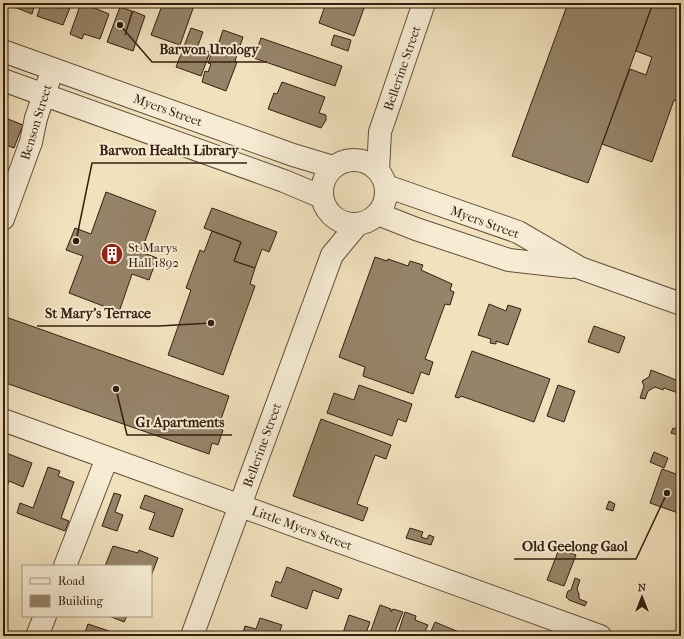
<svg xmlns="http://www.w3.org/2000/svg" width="684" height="639" viewBox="0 0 684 639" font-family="'IM FELL French Canon',serif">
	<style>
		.building { fill: #968469; stroke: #341f0f }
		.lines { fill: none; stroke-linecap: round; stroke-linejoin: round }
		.minor-casing { stroke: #63503a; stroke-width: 24 }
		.minor { stroke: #f6ecd4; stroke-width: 22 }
		.labels { text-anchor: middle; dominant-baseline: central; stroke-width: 4; stroke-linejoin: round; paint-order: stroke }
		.street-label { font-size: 13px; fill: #341f0f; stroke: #f6ecd4 }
		.poi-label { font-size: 13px; fill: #341f0f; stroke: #f6ecd4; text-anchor: start }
		.leader { fill: none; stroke: #341f0f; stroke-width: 1.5 }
		.callout-dot { fill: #341f0f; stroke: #f6ecd4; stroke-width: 1.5 }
		.callout-label { font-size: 14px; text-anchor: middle; font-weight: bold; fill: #341f0f; stroke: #f6ecd4; stroke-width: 4; stroke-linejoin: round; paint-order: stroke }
	</style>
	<rect width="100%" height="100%" fill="#f1e1bd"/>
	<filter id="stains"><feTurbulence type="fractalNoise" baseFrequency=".005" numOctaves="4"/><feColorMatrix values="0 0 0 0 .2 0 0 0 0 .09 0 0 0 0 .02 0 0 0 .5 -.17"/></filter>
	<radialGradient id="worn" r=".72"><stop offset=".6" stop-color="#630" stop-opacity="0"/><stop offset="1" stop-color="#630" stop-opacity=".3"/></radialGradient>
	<path class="building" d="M4 3H35L32 14Z
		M42 3H72L63 25 37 16Z
		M81 3H94L92 7 109 14 100 39 84 34 82 39 70 34Z
		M163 3H195L180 45 151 35Z
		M326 3H351L364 8 354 36 319 23Z
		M568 3H653L588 183 512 156Z
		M653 3H681V100L680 102 674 100 652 162 602 144 630 69 646 75 652 57 636 51Z
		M120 7 132 11 125 35 133 11 145 16 133 51 107 42Z
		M191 28 203 32 197 48 210 52 201 76 176 67Z
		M223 30 243 37 235 61 237 62 226 91 202 82 205 71 208 72 211 64 208 63 215 43 218 45Z
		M334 35 351 40 348 51 331 45Z
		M261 38 342 66 335 86 254 58Z
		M282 82 325 97 319 113 326 115V120L321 128 268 109 274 93 277 94Z
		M3 117 23 125 14 148 3 144Z
		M106 192 156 211 141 252 157 258 149 280 132 274 119 312 69 293 83 256 66 250 75 228 91 234Z
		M212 208 277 232 269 252 262 249 255 268 234 261 241 242 204 228Z
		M212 231 241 242 234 261 255 268 250 284 255 286 223 375 168 355 191 290 186 288 200 250 204 252Z
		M375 257 387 261 388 259 408 266 410 261 423 265 421 270 452 284 450 290 454 292 450 305 445 304 425 359 433 362 429 375 421 372 413 394 363 376 365 367 339 357Z
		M489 304 506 311 508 305 521 309 508 345 496 341V344L490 343 491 339 478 335Z
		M3 316 229 396 218 428 223 430 218 445 212 443 209 454 3 382Z
		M594 326 625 337 619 353 588 342Z
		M472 351 550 379 534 422 461 396 459 398 455 397Z
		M651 370 681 382V394L664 388 663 390 655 387 648 391 645 399 640 398 644 386 642 381 649 377Z
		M359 385 412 404 406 422 398 419 392 436 327 413 334 393 354 400Z
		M558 385 575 391 564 422 547 416Z
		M321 419 391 445 386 459 375 455 357 504 368 508 363 521 293 496Z
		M673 428 680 430 678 435 671 433Z
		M654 452 668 458 664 468 650 462Z
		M6 453 32 463 23 487 9 481 5 492H3V462Z
		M681 460V514L650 503 662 469 676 474Z
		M48 467 60 471 58 476 74 482 61 518 69 521 65 531 17 513 20 503 33 508Z
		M114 493 121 495 115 512 123 515 117 531 102 526Z
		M145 495 183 509 173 537 149 529 155 513 140 508Z
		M609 501 615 504 613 511 606 509Z
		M410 528 423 532 421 537 427 539 429 535 434 537 431 545 406 538Z
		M113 546 138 553 139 550 158 558 151 576V566H105Z
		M559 549 576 555 564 586 547 580Z
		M287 567 342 589 338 599 313 590 307 609 271 596 276 581 281 583Z
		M575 578 580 580 577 589 579 594V599L587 602 585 606 569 600 566 597 568 591 571 590Z
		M380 605 391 609V612L393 609 403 612 393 636H369Z
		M405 612 416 616 415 620 428 625 423 636H397Z
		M349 615 370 622 365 636H342Z
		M109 616H127L124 622Z
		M260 618 282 625 278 636H242L245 626 256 629Z
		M435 622 459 632 458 636H429Z
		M88 624 124 636H84Z"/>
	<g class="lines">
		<g class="minor-casing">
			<path id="minor" d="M3 51 293 155 333 167
				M3 80 284 181 322 197
				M322 192a32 32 0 1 1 64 0a32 32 0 1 1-64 0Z
				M378 170 380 132 424 3
				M386 186 518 232 580 268 681 304
				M378 214 416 229 509 260 571 267
				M3 219 31 142 36 118 49 80
				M3 420 600 636
				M65 566 107 458
				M37 636 45 616
				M192 636 332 255 357 225"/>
		</g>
		<use href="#minor" class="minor"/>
	</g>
	<defs>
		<g id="building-disc" transform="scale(1.15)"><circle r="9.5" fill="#8f2418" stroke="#f6ecd4"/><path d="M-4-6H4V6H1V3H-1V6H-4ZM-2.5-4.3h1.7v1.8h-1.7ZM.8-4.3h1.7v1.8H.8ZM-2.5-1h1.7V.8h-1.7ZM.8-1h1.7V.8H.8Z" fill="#fff"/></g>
	</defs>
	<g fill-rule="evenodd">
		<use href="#building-disc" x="112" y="254"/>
	</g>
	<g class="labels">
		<g class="street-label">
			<text transform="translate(402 68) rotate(-71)">Bellerine Street</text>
			<text transform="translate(168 110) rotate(20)">Myers Street</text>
			<text transform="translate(36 122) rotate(-73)">Benson Street</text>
			<text transform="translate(485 222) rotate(20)">Myers Street</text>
			<text transform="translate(262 445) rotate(-70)">Bellerine Street</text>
			<text transform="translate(302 528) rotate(20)">Little Myers Street</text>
		</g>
		<g class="poi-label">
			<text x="128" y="247">St Marys<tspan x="128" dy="15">Hall 1892</tspan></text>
		</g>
	</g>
	<path class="leader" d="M120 25L152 62H267M76 241L92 163H247M211 323L159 326H37M116 389L127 435H232M667 493L636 559H514"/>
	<g class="callout-dot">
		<circle cx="120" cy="25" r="4"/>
		<circle cx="76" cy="241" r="4"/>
		<circle cx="211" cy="323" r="4"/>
		<circle cx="116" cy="389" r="4"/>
		<circle cx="667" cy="493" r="4"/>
	</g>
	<g class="callout-label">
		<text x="209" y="54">Barwon Urology</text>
		<text x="169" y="155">Barwon Health Library</text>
		<text x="98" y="318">St Mary's Terrace</text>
		<text x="180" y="427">G1 Apartments</text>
		<text x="575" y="551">Old Geelong Gaol</text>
	</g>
	<rect width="684" height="639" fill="none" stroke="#f1e1bd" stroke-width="16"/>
	<rect x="4" y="4" width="676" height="631" fill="none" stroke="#341f0f" stroke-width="2"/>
	<rect x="8" y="8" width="668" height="623" fill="none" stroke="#341f0f"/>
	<rect x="22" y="565" width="130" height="52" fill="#f6ecd4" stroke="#a89a85"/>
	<rect x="30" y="578" width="20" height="6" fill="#f6ecd4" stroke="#a89a85"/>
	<text x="58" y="585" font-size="12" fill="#341f0f">Road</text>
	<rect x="30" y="595" width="20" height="12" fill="#968469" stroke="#a89a85"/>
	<text x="58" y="605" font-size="12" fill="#341f0f">Building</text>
	<g transform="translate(642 597)" stroke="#f6ecd4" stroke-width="3" paint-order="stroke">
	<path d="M0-3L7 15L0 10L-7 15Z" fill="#341f0f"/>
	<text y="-6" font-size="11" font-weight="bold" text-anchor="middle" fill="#341f0f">N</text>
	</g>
	<rect width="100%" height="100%" filter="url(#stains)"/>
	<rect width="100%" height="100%" fill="url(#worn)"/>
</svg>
